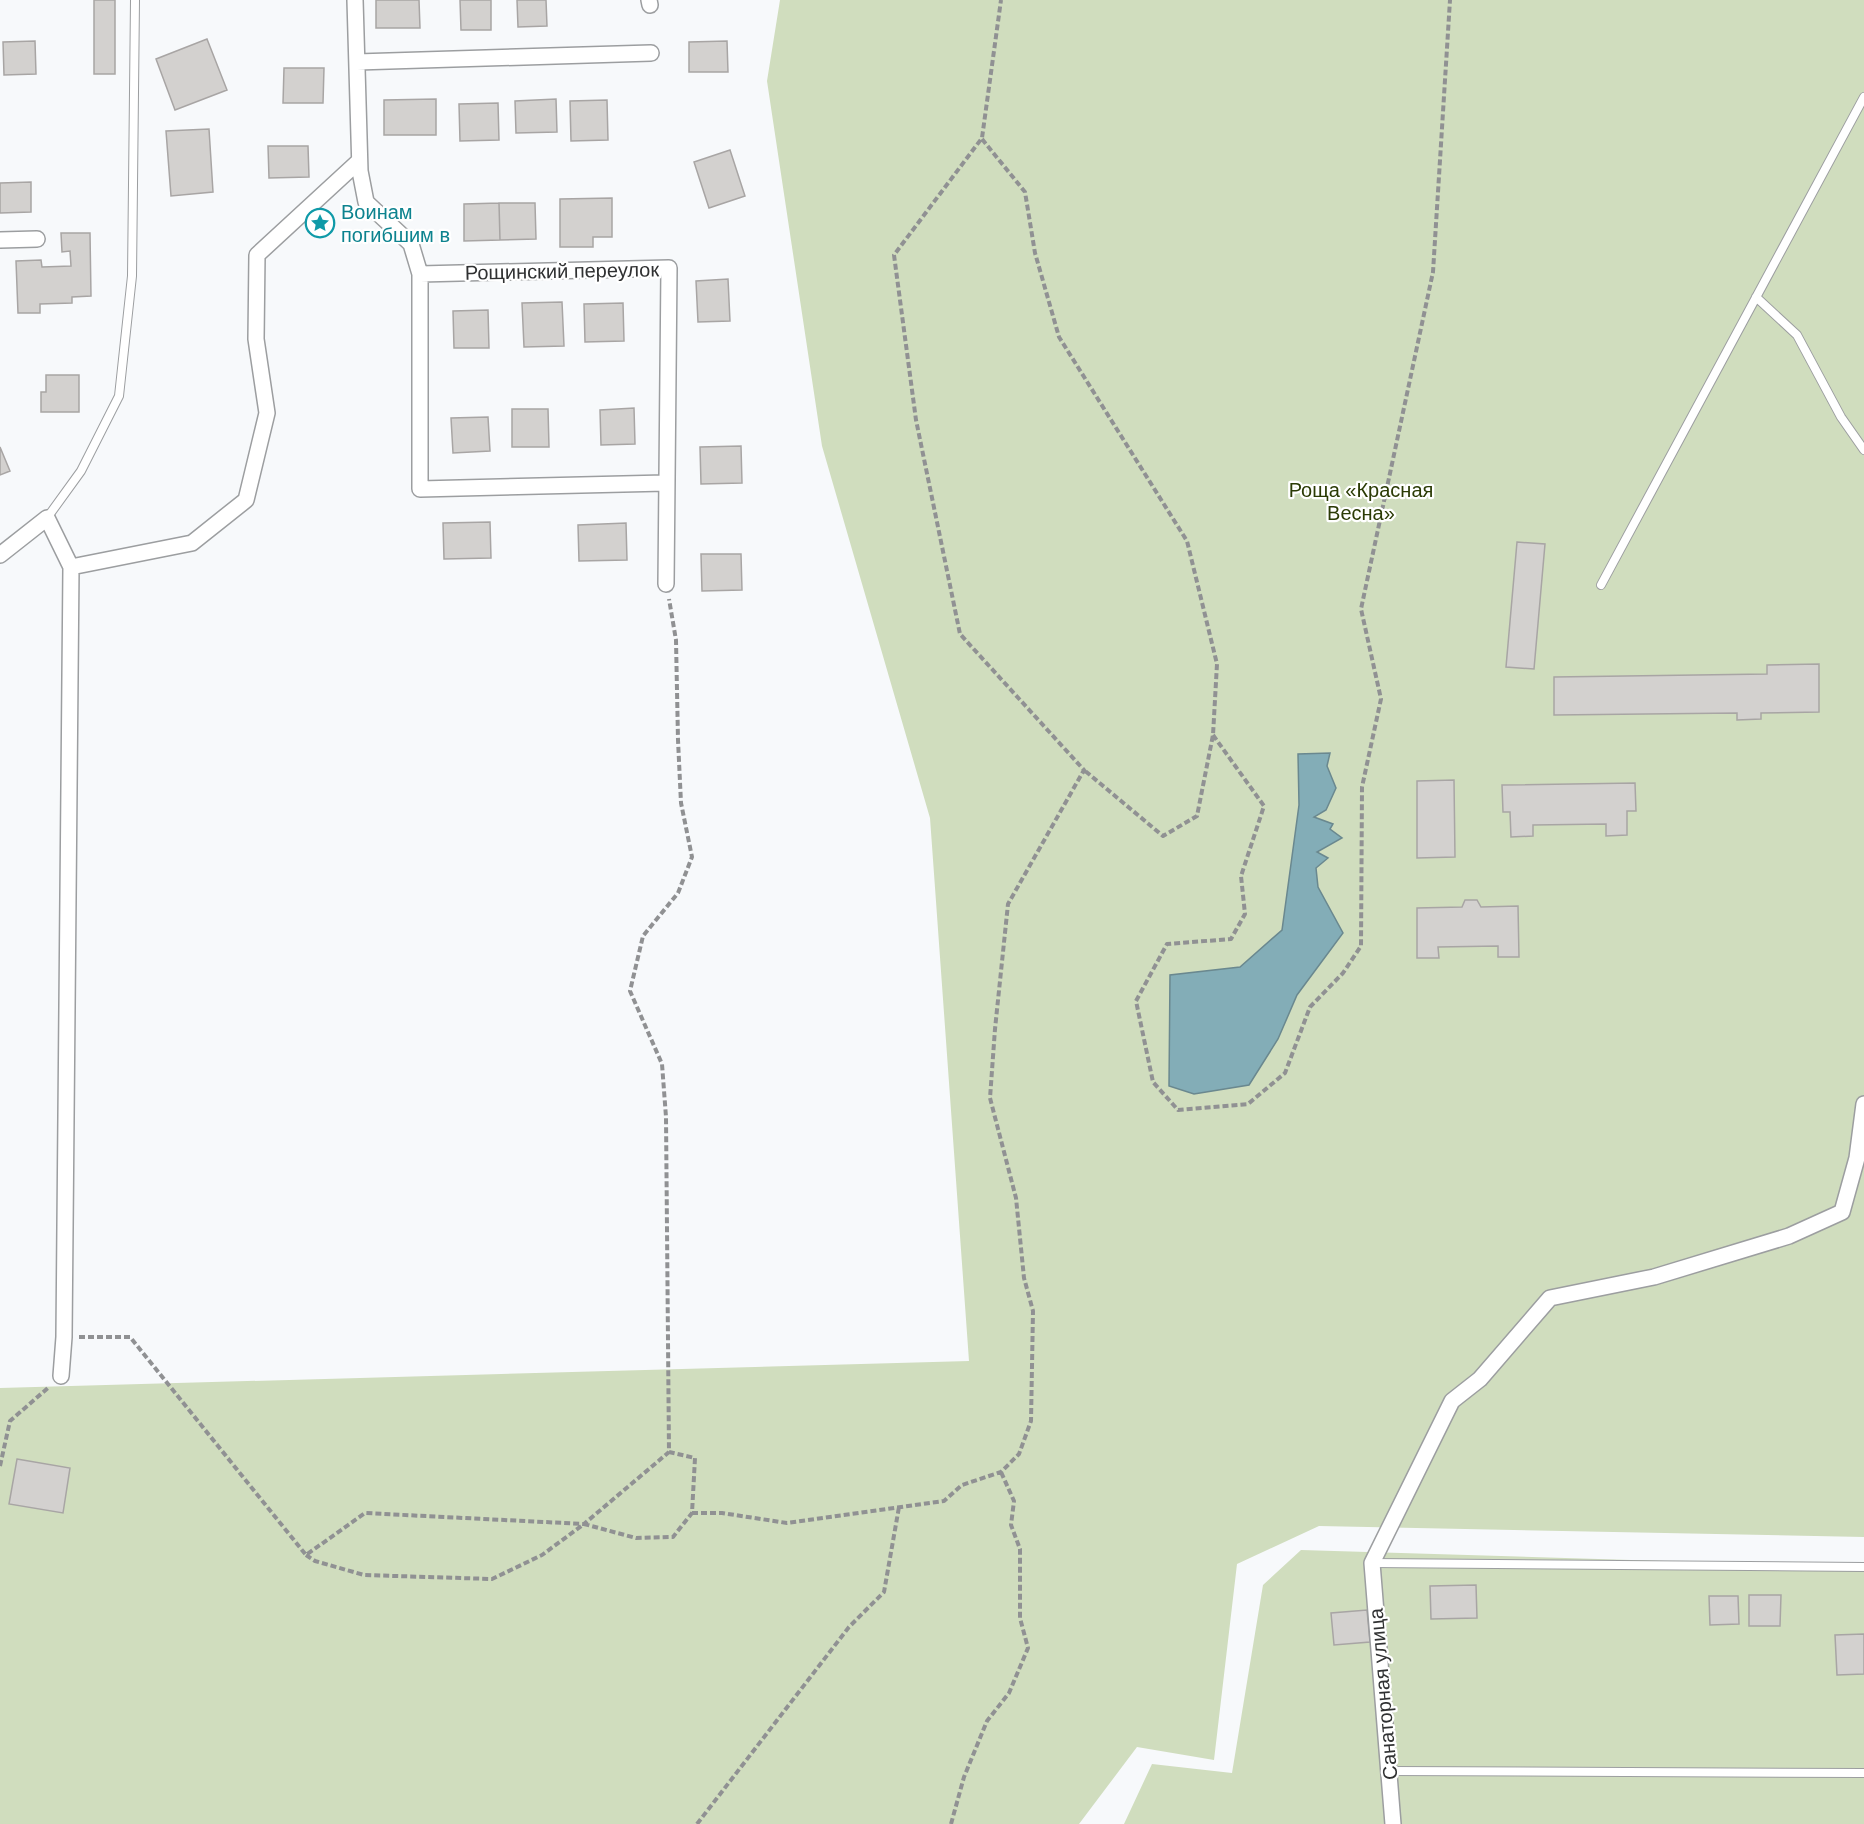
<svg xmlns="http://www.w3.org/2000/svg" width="1864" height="1824" viewBox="0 0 1864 1824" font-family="Helvetica,sans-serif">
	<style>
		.green { fill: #d0ddbe }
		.water { fill: #83adb7; stroke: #6a888f; stroke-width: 1.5 }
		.building { fill: #d3d1cf; stroke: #a8a5a4; stroke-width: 1.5 }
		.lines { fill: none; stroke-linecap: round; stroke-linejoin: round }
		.service-casing { stroke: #9c9ea0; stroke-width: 10 }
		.minor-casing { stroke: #9c9ea0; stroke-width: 18 }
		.path { stroke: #909193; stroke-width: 4; stroke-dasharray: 6 3; stroke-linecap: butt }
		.service { stroke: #fff; stroke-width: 8 }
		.minor { stroke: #fff; stroke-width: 15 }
		.labels { text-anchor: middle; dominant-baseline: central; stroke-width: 4.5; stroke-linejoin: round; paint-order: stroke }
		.culture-label { font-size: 20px; fill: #0d838f; stroke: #fff; text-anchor: start }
		.street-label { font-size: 20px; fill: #303132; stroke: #fff }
		.park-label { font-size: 20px; fill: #2b3b05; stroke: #fff }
	</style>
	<rect width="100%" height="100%" fill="#f7f9fb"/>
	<path class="green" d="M780 0H1864V1537L1319 1526 1237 1564 1214 1760 1137 1747 1079 1824H0V1388L969 1361 930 818 822 446 767 81Z
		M1301 1550 1864 1567V1824H1124L1152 1764 1232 1773 1263 1585Z"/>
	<path class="water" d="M1330 753 1327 766 1336 788 1326 810 1314 817 1333 824 1330 829 1342 838 1317 852 1328 858 1316 868 1318 887 1343 933 1297 995 1278 1039 1249 1085 1194 1094 1169 1086 1170 975 1240 967 1282 930 1299 805 1298 754Z"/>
	<path class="building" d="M94 0H115V74H94Z
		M376 0H419L420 28H376Z
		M460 0H491V30H461Z
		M517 0H546L547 26 518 27Z
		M207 39 227 90 175 110 156 59Z
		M35 41 36 74 4 75 3 42Z
		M727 41 728 72H689V42Z
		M284 68H324L323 103H283Z
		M436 99V135H384V100Z
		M556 99 557 132 516 133 515 101Z
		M607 100 608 140 571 141 570 101Z
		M498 103 499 140 460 141 459 104Z
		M209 129 213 192 171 196 166 131Z
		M268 146H308L309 177 269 178Z
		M730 150 745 196 709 208 694 162Z
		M31 182V212L0 213V183Z
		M612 198V237H593V247H560V199Z
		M499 203H535L536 239 500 240Z
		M499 203 500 240 464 241V204Z
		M61 233H90L91 296 72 297V303L40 304V313H18L16 261 41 260 42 267 71 266 70 251 62 252Z
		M728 279 730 321 698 322 696 281Z
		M562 302 564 346 524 347 522 303Z
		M623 303 624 341 585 342 584 304Z
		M488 310 489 348H454L453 311Z
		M46 375H79V412H41V392H46Z
		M634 408 635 444 601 445 600 410Z
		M512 409H548L549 447H512Z
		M488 417 490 451 453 453 451 418Z
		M741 446 742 483 701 484 700 447Z
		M0 447 10 471 0 475Z
		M490 522 491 558 444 559 443 523Z
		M626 523 627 560 579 561 578 525Z
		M1517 542 1545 544 1534 669 1506 667Z
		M701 554H741L742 590 702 591Z
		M1819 664V712L1761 713V719L1737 720V713L1554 715V677L1767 674V665Z
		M1454 780 1455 857 1417 858V781Z
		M1635 783 1636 811H1627V835L1606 836V824L1533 825V836L1511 837 1510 812H1503L1502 785Z
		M1465 900H1477L1481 907 1518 906 1519 957H1498V946L1438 947 1439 958H1417V908L1462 907Z
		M17 1459 70 1468 63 1513 9 1504Z
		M1476 1585 1477 1618 1431 1619 1430 1586Z
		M1749 1595H1781L1780 1626H1749Z
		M1709 1596H1738L1739 1624 1710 1625Z
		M1367 1610 1370 1642 1334 1645 1331 1613Z
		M1864 1634V1674L1837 1675 1835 1635Z"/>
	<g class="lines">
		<g class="service-casing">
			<path id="service" d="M1756 297 1797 335 1841 417 1864 450
				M47 518 81 471 119 396 132 276 135 0
				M1601 585 1864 97
				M1372 1563 1864 1567
				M1390 1771 1864 1773"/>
		</g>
		<g class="minor-casing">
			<path id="minor" d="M355 0 360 171 366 202 411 244 420 274V489L665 483
				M649 0 650 5
				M357 62 651 53
				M0 240 37 239
				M420 274 669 268 666 584
				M0 555 47 518 71 567
				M61 1376 64 1337 71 567 192 543 246 500 267 413 256 339 257 255 359 161
				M1393 1824 1372 1563 1452 1401 1480 1379 1550 1298 1654 1277 1789 1236 1842 1212 1857 1158 1864 1104"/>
		</g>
		<path class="path" d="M982 139 1025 192 1035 253 1059 337 1187 541 1217 664 1213 735 1197 816 1163 836 1084 770
			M1213 735 1264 806 1241 876 1245 914 1231 939 1167 944 1136 1001 1153 1082 1178 1110 1248 1104 1285 1073 1310 1007 1343 973 1361 946 1362 787 1381 699 1361 609 1433 272 1450 0
			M79 1337H130L306 1555 365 1513 584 1524 669 1452 666 1117 662 1064 630 991 643 936 678 893 692 857 681 803 678 740 676 640 669 599
			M0 1466 10 1421 49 1387
			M692 1513H722L787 1523 944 1501 962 1485 1001 1472 1019 1454 1031 1421 1033 1311 1024 1278 1016 1198 990 1098 995 1029 1008 904 1084 770 960 634 916 420 894 255 982 138 1001 0
			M306 1555 315 1561 364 1575 492 1579 542 1555 584 1524 636 1538 673 1537 692 1513 695 1458 669 1452
			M697 1824 849 1627 884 1592 899 1507
			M951 1824 964 1777 987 1721 1009 1693 1028 1648 1020 1618V1549L1011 1525 1014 1501 1001 1472"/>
		<use href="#service" class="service"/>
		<use href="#minor" class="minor"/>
	</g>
	<defs>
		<g id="sight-ring" transform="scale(1.5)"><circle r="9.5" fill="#fff" stroke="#0f9aa8" stroke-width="1.5"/><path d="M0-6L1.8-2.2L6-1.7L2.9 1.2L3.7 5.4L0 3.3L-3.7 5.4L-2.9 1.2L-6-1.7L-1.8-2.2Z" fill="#0f9aa8"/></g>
	</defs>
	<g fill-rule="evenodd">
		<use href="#sight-ring" x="320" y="223"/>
	</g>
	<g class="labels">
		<g class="culture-label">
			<text x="341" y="212">Воинам<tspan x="341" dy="23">погибшим в</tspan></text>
		</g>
		<g class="street-label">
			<text transform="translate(562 271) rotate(-1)">Рощинский переулок</text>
			<text transform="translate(1383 1694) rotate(-95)">Санаторная улица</text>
		</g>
		<g class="park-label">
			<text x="1361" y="490">Роща «Красная<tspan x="1361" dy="23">Весна»</tspan></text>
		</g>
	</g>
</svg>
